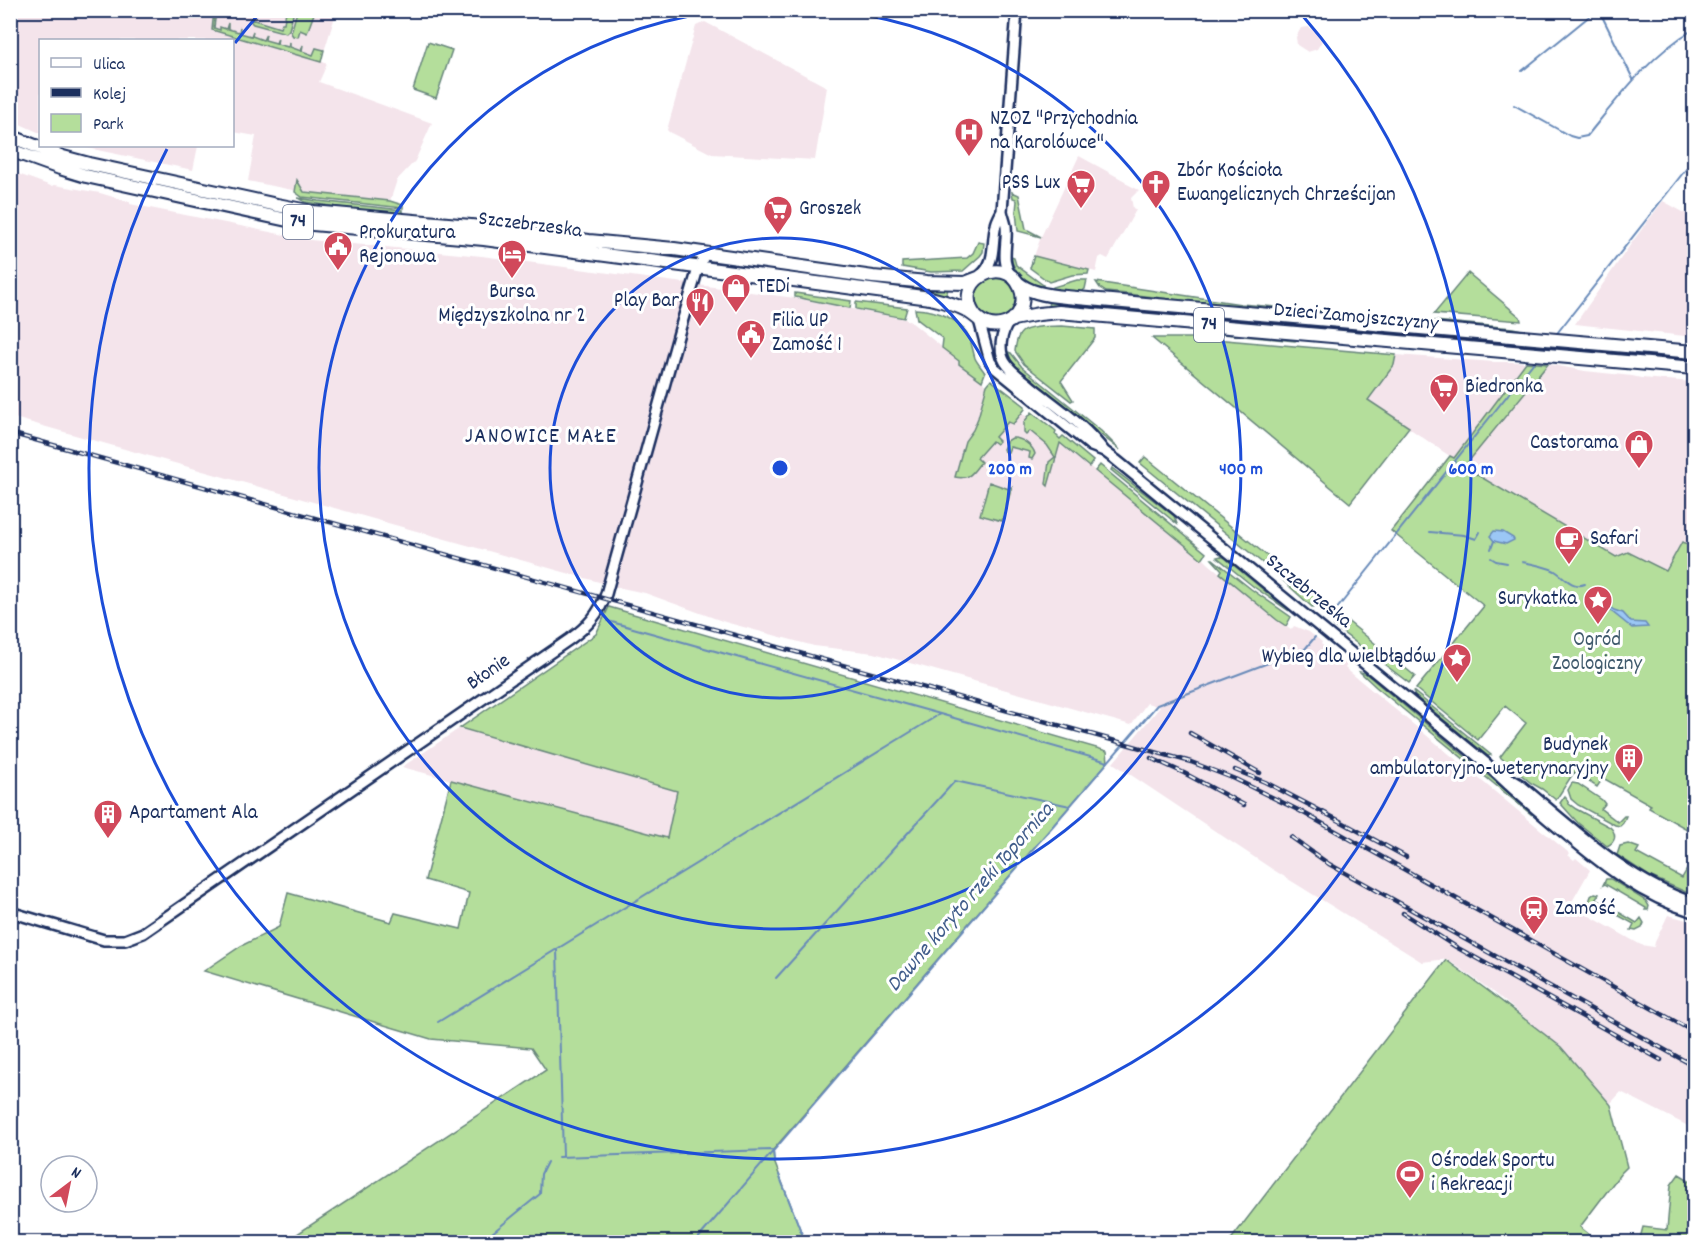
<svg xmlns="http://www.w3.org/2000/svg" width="1705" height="1253" viewBox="0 0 1705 1253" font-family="Dekko,sans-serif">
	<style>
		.built { fill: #f4e4eb }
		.green { fill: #b4de9b; stroke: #68867c; stroke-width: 1.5 }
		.water { fill: #9bc7f5; stroke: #688ab9; stroke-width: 1.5 }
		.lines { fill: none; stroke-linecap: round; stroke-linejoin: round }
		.stream { stroke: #688ab9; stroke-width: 2 }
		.minor-casing { stroke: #1b2f5e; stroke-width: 14 }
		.major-casing { stroke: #1b2f5e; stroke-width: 16 }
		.minor { stroke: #fff; stroke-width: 9 }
		.major { stroke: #fff; stroke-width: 12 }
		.rail-casing { stroke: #1b2f5e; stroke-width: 4.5 }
		.rail { stroke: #fff; stroke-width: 2; stroke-dasharray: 7; stroke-linecap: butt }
		.ring { fill: none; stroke: #1d4ed8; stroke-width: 3 }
		.labels { text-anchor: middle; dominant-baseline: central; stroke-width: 6; stroke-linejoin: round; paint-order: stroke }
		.shield { fill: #fff; stroke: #5f6d8e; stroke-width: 1.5 }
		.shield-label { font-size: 20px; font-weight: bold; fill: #1b2f5e }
		.poi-label { font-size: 21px; fill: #1b2f5e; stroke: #fff; text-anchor: start }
		.street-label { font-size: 21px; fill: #1b2f5e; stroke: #fff }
		.park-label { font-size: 21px; fill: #415b6d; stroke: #fff }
		.neighbourhood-label { font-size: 22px; letter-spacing: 1.5px; fill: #1b2f5e; stroke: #fff }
		.water-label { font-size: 22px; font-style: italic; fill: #415d8b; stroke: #fff }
		.centre { fill: #1d4ed8; stroke: #fff; stroke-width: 3 }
		.ring-label { font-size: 18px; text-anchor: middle; font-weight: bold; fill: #1d4ed8; stroke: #fff; stroke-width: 6; stroke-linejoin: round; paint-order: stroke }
	</style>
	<rect width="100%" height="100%" fill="#fff"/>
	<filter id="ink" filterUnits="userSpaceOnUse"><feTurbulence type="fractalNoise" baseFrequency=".0167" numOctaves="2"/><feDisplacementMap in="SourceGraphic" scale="12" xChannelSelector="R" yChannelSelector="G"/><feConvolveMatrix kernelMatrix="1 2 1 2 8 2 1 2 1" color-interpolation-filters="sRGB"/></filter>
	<g filter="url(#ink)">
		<path class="built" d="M337 10 321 61 327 64 319 82 432 123 415 161 397 180 390 201 307 193 248 181 256 136 233 132 232 40H40V133L11 120V11Z
			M705 22 827 87 815 160 712 154 669 132 667 130 696 26Z
			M1309 27 1318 33 1322 41 1317 49 1308 52 1297 45 1296 37 1301 28Z
			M78 146H198L193 170Z
			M1079 156 1125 181 1127 184 1139 190 1131 198 1133 208 1136 210 1108 259 1102 256 1099 258 1096 272 1034 256 1041 237Z
			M10 171 51 186 55 185 100 193 130 202V204L310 240 482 256 795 298 905 319 911 322 959 361V364L1022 412 1202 557 1209 564 1277 620 1291 630 1294 626 1309 632 1322 642 1321 644 1347 665 1345 668 1569 853 1568 855 1574 860 1576 858 1590 870 1570 905 1641 945 1654 947 1655 942 1668 915 1694 922V1129L1621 1092 1610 1104 1561 1048 1496 994 1447 959 1422 962 1272 869 1113 763 1160 707 1147 703 1131 725 874 653 814 646 725 622 645 593 617 587 395 525 11 417Z
			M1663 201 1694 218V337L1575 324 1633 241Z
			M1396 355 1495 362H1526L1454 459 1368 400 1394 365Z
			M1548 364 1585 371 1632 376 1641 378 1694 382V534L1689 545 1682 542 1666 571 1628 552 1616 557 1464 467Z
			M460 728 677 791 667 838 402 767Z"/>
		<path class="green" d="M214 11H216L214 28 220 30V27L226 29 228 23V29L239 32 240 27V33L251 36 253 31 252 36 263 40 266 34 265 40 276 43 278 38 277 44 288 47 290 42V47L301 51 303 45 302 51 313 55 316 48 324 50 321 62 212 30Z
			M286 11H294L289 30 286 33 253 24 251 22V19L280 28 282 23H284Z
			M297 11H315L307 33 300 30 298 37 293 36 291 33Z
			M428 42 452 50 436 98 413 90Z
			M297 180 304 192 390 201 403 205V208L302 197 295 192Z
			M1012 192 1019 195 1026 229 1041 237 1018 231 1016 211 1017 201 1016 199 1013 198Z
			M298 198 318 201 402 210V214H384L305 202Z
			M978 242 984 243 983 252 980 256 963 271 931 272 902 267V262L967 258 973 253Z
			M1034 256 1089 270 1088 274 1072 275 1049 282 1030 268Z
			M1011 257 1014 258 1016 265 1043 285V288C1028 283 1013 273 1011 257Z
			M736 266 831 279 948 288 946 298 736 268Z
			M1468 273 1520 317 1521 321 1434 314Z
			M974 298a21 21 0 1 1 42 0a21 21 0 1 1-42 0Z
			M1077 280H1087L1085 289 1078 294 1052 291 1053 287Z
			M1096 282 1241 304 1298 309 1300 313C1235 308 1171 298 1106 292L1100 288Z
			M795 293 851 301 850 308 795 297Z
			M1049 299 1298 323V329L1048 308Z
			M856 302 907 308 904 318 856 309Z
			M915 309C936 310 961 318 970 339 972 345 973 352 975 358 977 363 982 368 985 373L982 381 959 364V361L942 348 943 339 917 319Z
			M1309 310 1513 328 1540 334 1308 314Z
			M1142 323 1297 337V340L1295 341 1132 325Z
			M1062 326 1095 329V338L1061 381 1073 400 1071 401 1024 364 1015 351C1016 345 1016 337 1022 332 1029 326 1052 326 1062 326Z
			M1419 337C1441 338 1463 342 1484 342 1515 342 1547 340 1576 351V353L1415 339Z
			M1152 338H1203L1396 355 1394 365 1368 400 1409 427 1350 503Z
			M1008 352 1011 353 1022 367 1101 431 1120 450 1018 369 1011 360Z
			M1526 362 1548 364 1464 467 1616 557 1628 552 1666 571 1682 542 1689 545 1694 534V833L1649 808 1651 805 1603 778 1597 787 1574 772 1556 800 1542 789 1531 783 1500 757 1526 723 1505 706 1478 740 1416 689 1484 606 1391 531 1450 456 1454 458Z
			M991 380 1025 406V409L1013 424 1008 422 995 437 999 441 996 444 992 441 977 458 981 462C972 473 970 480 955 477L965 441 973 430 978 418 987 385Z
			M1032 412 1056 431 1055 434 1060 439 1063 436 1093 461 1089 467 1060 443 1048 486 1046 484 1049 462 1055 457 1047 445 1030 431 1026 435 1024 433V422Z
			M1012 438C1021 437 1033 446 1035 454L1032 459 1029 458 1030 452 1010 447 1008 452 1004 451 1003 449 1007 441Z
			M1145 457 1323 601 1318 606 1312 607 1276 574 1140 463Z
			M1100 465 1206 553 1202 559 1095 471Z
			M1112 468 1174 516 1177 524 1111 470Z
			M989 482 1009 489 1010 487H1012L1002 521 980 515Z
			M1221 556 1225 558 1289 611 1254 587 1217 557Z
			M1212 559H1213L1251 589 1291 617 1286 626 1277 620 1220 573 1222 570Z
			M1329 606 1415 676 1409 683 1334 626 1335 624 1323 613Z
			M609 607 1107 751 1108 762 773 1150 774 1161 805 1242H285L546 1070 531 1048 431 1039 204 971 241 946 279 927 288 893 391 922 395 913 461 929 469 893 425 880 451 780 667 838 677 791 460 728 596 634Z
			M1360 672 1365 673 1530 810 1532 815 1376 687Z
			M1413 691 1491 755 1488 756 1415 696Z
			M1572 783 1578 784 1602 800 1605 804 1601 809 1618 822 1624 816H1626L1623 823 1620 826 1615 825 1578 805 1571 799 1568 790Z
			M1565 796 1569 804 1576 809 1610 827C1617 834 1616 842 1607 846L1578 823 1560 803Z
			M1628 844 1639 848 1636 853 1682 878 1694 857V852V874L1688 893 1649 876 1617 855 1620 846Z
			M1606 879H1611L1646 901 1649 906 1648 910H1645L1646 908 1605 884 1603 885Z
			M1595 893 1599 894 1596 899 1637 923 1641 918 1644 923 1642 928 1636 931 1631 930 1634 924 1596 903 1592 908 1589 902 1591 896Z
			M1446 960 1487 990 1561 1047 1611 1105 1627 1167 1621 1173 1580 1227 1596 1240 1594 1242H1229Z
			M1679 1174 1694 1183V1242H1639L1643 1227 1667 1230 1671 1185Z"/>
		<path class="water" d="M1494 531 1503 532 1513 538 1514 540 1506 544 1494 541 1490 536Z
			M1595 597 1614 610 1623 613 1631 622 1645 623 1648 627 1632 628 1612 612 1598 605 1594 599Z"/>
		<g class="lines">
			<path class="stream" d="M1599 10 1633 79
				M1522 71 1597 10
				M1514 105 1570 136 1577 138 1587 136C1619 97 1650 55 1694 29
				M1558 332 1694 159
				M1430 532 1464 535 1476 539 1480 532
				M1491 549 1494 541
				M1491 558 1496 561 1507 563
				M1522 562C1533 564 1545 566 1555 571 1565 577 1572 589 1585 584
				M1328 620 1534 362
				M608 621 940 714
				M557 950 563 1156
				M776 978 955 781 1070 806
				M438 1022 940 714 1108 762
				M558 1157 773 1150 774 1160
				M779 1175 805 1242
				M481 1242 540 1194 541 1174 547 1162
				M695 1242 1157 705 1305 649 1315 637"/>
			<g class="minor-casing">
				<path id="minor" d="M981 275C997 261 991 243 996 225 997 220 1000 215 1002 211
					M1011 276C1000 260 1008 243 1006 226 1005 221 1003 216 1002 211L1017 10
					M979 320 990 361 995 368 1091 446 1104 451 1116 460 1487 764C1511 789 1536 809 1562 831 1604 866 1641 896 1694 912
					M1009 322C1001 333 998 350 1005 362 1011 372 1023 379 1032 387 1057 407 1085 425 1104 451
					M1501 773 1519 784C1573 828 1626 881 1694 903
					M10 912 104 940H125L143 933 570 639C588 626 599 614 606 594L680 329 697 272 705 254"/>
			</g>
			<g class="major-casing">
				<path id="major" d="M10 136 63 157 89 164 277 205 313 212 482 227 589 241 674 249 873 277 927 282 965 283 978 278
					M10 150 60 168 86 176 301 223 484 239 930 298C942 301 955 304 966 310 971 313 976 317 981 321 993 329 1009 326 1018 314 1023 306 1024 296 1020 287 1004 252 949 282 976 317
					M1018 283C1030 293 1051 296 1066 297L1694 352
					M1013 319 1039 314 1059 312 1694 368"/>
			</g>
			<use href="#minor" class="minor"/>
			<use href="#major" class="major"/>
			<g class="rail-casing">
				<path id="rail" d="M10 433 1191 762 1235 779 1300 811 1694 1032
					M1190 733 1260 773
					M1151 758 1184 773 1244 805
					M1235 770 1265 782 1340 821 1406 857
					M1291 837 1329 864 1694 1066
					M1403 913 1456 947 1661 1060"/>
			</g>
			<use href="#rail" class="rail"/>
		</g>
	</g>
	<g class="ring">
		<circle cx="780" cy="468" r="230"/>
		<path d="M840 11A461 461 0 1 1 720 11"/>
		<path d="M235 43A691 691 0 0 1 258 15M1302 15A691 691 0 1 1 167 149"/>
	</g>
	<defs>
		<g id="hospital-pin" transform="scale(1.5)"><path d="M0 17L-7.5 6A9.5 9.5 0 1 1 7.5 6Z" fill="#d1495b" stroke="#fff"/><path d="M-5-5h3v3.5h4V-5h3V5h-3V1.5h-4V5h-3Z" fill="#fff"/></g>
		<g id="supermarket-pin" transform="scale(1.5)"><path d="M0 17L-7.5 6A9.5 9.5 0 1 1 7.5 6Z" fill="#d1495b" stroke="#fff"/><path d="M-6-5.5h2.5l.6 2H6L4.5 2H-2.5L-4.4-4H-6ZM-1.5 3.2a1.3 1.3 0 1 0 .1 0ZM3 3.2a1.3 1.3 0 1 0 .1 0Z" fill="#fff"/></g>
		<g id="church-pin" transform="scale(1.5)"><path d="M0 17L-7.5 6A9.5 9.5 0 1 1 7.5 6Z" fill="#d1495b" stroke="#fff"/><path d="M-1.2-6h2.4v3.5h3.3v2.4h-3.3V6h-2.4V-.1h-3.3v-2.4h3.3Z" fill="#fff"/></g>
		<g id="civic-pin" transform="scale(1.5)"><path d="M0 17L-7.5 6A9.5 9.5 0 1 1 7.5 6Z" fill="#d1495b" stroke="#fff"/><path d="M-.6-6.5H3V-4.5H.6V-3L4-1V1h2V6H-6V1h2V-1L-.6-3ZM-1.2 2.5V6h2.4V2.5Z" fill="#fff"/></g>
		<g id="hotel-pin" transform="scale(1.5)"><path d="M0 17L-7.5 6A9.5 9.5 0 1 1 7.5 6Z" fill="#d1495b" stroke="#fff"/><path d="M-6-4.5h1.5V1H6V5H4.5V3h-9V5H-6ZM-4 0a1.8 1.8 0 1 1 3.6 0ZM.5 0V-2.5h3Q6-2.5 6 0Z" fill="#fff"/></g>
		<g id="shop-pin" transform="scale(1.5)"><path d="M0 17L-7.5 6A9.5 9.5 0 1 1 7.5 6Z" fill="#d1495b" stroke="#fff"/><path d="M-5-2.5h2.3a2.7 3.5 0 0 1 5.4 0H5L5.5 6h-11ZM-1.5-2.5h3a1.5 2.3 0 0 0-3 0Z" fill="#fff"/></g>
		<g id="restaurant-pin" transform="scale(1.5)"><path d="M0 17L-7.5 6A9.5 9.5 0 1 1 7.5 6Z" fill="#d1495b" stroke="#fff"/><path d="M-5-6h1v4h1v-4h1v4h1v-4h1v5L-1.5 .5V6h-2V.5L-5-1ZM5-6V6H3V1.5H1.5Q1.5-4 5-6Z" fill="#fff"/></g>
		<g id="cafe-pin" transform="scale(1.5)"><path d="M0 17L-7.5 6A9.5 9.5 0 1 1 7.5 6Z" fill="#d1495b" stroke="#fff"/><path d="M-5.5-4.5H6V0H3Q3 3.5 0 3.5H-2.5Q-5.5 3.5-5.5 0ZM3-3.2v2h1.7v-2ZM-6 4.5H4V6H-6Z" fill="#fff"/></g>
		<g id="sight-pin" transform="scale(1.5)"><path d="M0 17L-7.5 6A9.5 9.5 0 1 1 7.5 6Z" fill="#d1495b" stroke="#fff"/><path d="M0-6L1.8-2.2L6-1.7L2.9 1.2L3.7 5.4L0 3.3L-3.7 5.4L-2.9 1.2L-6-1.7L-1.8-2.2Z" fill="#fff"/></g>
		<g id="building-pin" transform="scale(1.5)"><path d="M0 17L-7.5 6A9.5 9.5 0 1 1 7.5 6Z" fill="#d1495b" stroke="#fff"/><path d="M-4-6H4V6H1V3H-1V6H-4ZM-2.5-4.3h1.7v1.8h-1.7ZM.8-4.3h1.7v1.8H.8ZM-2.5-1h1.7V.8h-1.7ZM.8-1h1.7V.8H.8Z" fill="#fff"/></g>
		<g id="station-pin" transform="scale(1.5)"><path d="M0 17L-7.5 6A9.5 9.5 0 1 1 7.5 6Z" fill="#d1495b" stroke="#fff"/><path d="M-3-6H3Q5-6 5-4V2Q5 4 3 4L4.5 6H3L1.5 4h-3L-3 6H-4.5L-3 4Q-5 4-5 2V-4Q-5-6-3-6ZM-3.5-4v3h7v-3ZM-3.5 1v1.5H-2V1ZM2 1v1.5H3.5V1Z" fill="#fff"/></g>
		<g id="stadium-pin" transform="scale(1.5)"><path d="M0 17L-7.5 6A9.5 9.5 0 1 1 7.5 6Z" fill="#d1495b" stroke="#fff"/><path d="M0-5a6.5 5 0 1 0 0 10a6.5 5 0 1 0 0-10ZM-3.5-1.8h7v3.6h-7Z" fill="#fff"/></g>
	</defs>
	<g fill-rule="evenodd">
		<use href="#hospital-pin" x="969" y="132"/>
		<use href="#supermarket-pin" x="1081" y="184"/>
		<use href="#church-pin" x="1156" y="184"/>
		<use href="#supermarket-pin" x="778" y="210"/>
		<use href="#civic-pin" x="338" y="246"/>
		<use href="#hotel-pin" x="512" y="254"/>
		<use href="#shop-pin" x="736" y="288"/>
		<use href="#restaurant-pin" x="700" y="302"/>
		<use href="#civic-pin" x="751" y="334"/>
		<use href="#supermarket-pin" x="1444" y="388"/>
		<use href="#shop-pin" x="1639" y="444"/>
		<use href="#cafe-pin" x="1569" y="540"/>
		<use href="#sight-pin" x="1598" y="600"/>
		<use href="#sight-pin" x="1457" y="658"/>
		<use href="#building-pin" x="1629" y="758"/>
		<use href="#building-pin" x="108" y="814"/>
		<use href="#station-pin" x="1534" y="910"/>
		<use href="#stadium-pin" x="1410" y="1174"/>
	</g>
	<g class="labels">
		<g class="shield">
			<rect x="283" y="205" width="30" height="34" rx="4.5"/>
			<rect x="1194" y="308" width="30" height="34" rx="4.5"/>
		</g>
		<g class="shield-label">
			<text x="298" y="222">74</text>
			<text x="1209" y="325">74</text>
		</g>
		<g class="poi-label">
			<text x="990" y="120">NZOZ "Przychodnia<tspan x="990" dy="24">na Karolówce"</tspan></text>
			<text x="1177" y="172">Zbór Kościoła<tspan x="1177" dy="24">Ewangelicznych Chrześcijan</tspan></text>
			<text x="1060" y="184" text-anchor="end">PSS Lux</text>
			<text x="799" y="210">Groszek</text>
			<text x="359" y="234">Prokuratura<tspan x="359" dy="24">Rejonowa</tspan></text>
			<text x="757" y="288">TEDi</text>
			<text x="512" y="293" text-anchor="middle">Bursa<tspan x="512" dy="24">Międzyszkolna nr 2</tspan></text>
			<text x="679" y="302" text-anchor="end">Play Bar</text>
			<text x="772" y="322">Filia UP<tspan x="772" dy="24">Zamość 1</tspan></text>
			<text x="1465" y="388">Biedronka</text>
			<text x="1618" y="444" text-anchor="end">Castorama</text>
			<text x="1590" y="540">Safari</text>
			<text x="1577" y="600" text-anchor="end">Surykatka</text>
			<text x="1436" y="658" text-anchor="end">Wybieg dla wielbłądów</text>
			<text x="1608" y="746" text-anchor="end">Budynek<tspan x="1608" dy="24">ambulatoryjno-weterynaryjny</tspan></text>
			<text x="129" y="814">Apartament Ala</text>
			<text x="1555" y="910">Zamość</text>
			<text x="1431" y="1162">Ośrodek Sportu<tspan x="1431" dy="24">i Rekreacji</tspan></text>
		</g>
		<g class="street-label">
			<text transform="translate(530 226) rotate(7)">Szczebrzeska</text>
			<text transform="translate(1356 318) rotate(5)">Dzieci Zamojszczyzny</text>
			<text transform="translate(1308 592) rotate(39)">Szczebrzeska</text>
			<text transform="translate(489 673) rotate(-35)">Błonie</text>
		</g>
		<g class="park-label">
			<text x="1597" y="641">Ogród<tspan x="1597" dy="24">Zoologiczny</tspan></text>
		</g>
		<g class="neighbourhood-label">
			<text x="541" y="437">JANOWICE MAŁE</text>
		</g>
		<g class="water-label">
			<text transform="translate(971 898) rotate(-49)">Dawne koryto rzeki Topornica</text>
		</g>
	</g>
	<circle cx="780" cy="468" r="9" class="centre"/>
	<g class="ring-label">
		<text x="1010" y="474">200 m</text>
		<text x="1241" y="474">400 m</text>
		<text x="1471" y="474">600 m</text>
	</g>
	<rect width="1705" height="1253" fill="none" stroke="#fff" stroke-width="36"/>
	<rect x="18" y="18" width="1669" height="1217" fill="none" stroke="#1b2f5e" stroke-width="2" filter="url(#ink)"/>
	<rect x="39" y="39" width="195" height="108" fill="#ffffff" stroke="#a4acbf" stroke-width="1.5"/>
	<rect x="51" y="58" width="30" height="9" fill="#ffffff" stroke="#a4acbf" stroke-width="1.5"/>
	<text x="93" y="69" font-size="18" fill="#1b2f5e">Ulica</text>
	<rect x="51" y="88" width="30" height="9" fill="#1b2f5e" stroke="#a4acbf" stroke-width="1.5"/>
	<text x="93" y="99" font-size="18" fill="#1b2f5e">Kolej</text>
	<rect x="51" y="114" width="30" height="18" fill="#b4de9b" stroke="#a4acbf" stroke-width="1.5"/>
	<text x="93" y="129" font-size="18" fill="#1b2f5e">Park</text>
	<g transform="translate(69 1184) rotate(32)"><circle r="28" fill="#ffffff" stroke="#a4acbf" stroke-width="1.5"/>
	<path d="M0-4.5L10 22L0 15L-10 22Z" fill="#d1495b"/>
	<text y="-9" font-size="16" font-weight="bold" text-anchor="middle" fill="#1b2f5e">N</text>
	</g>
</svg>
